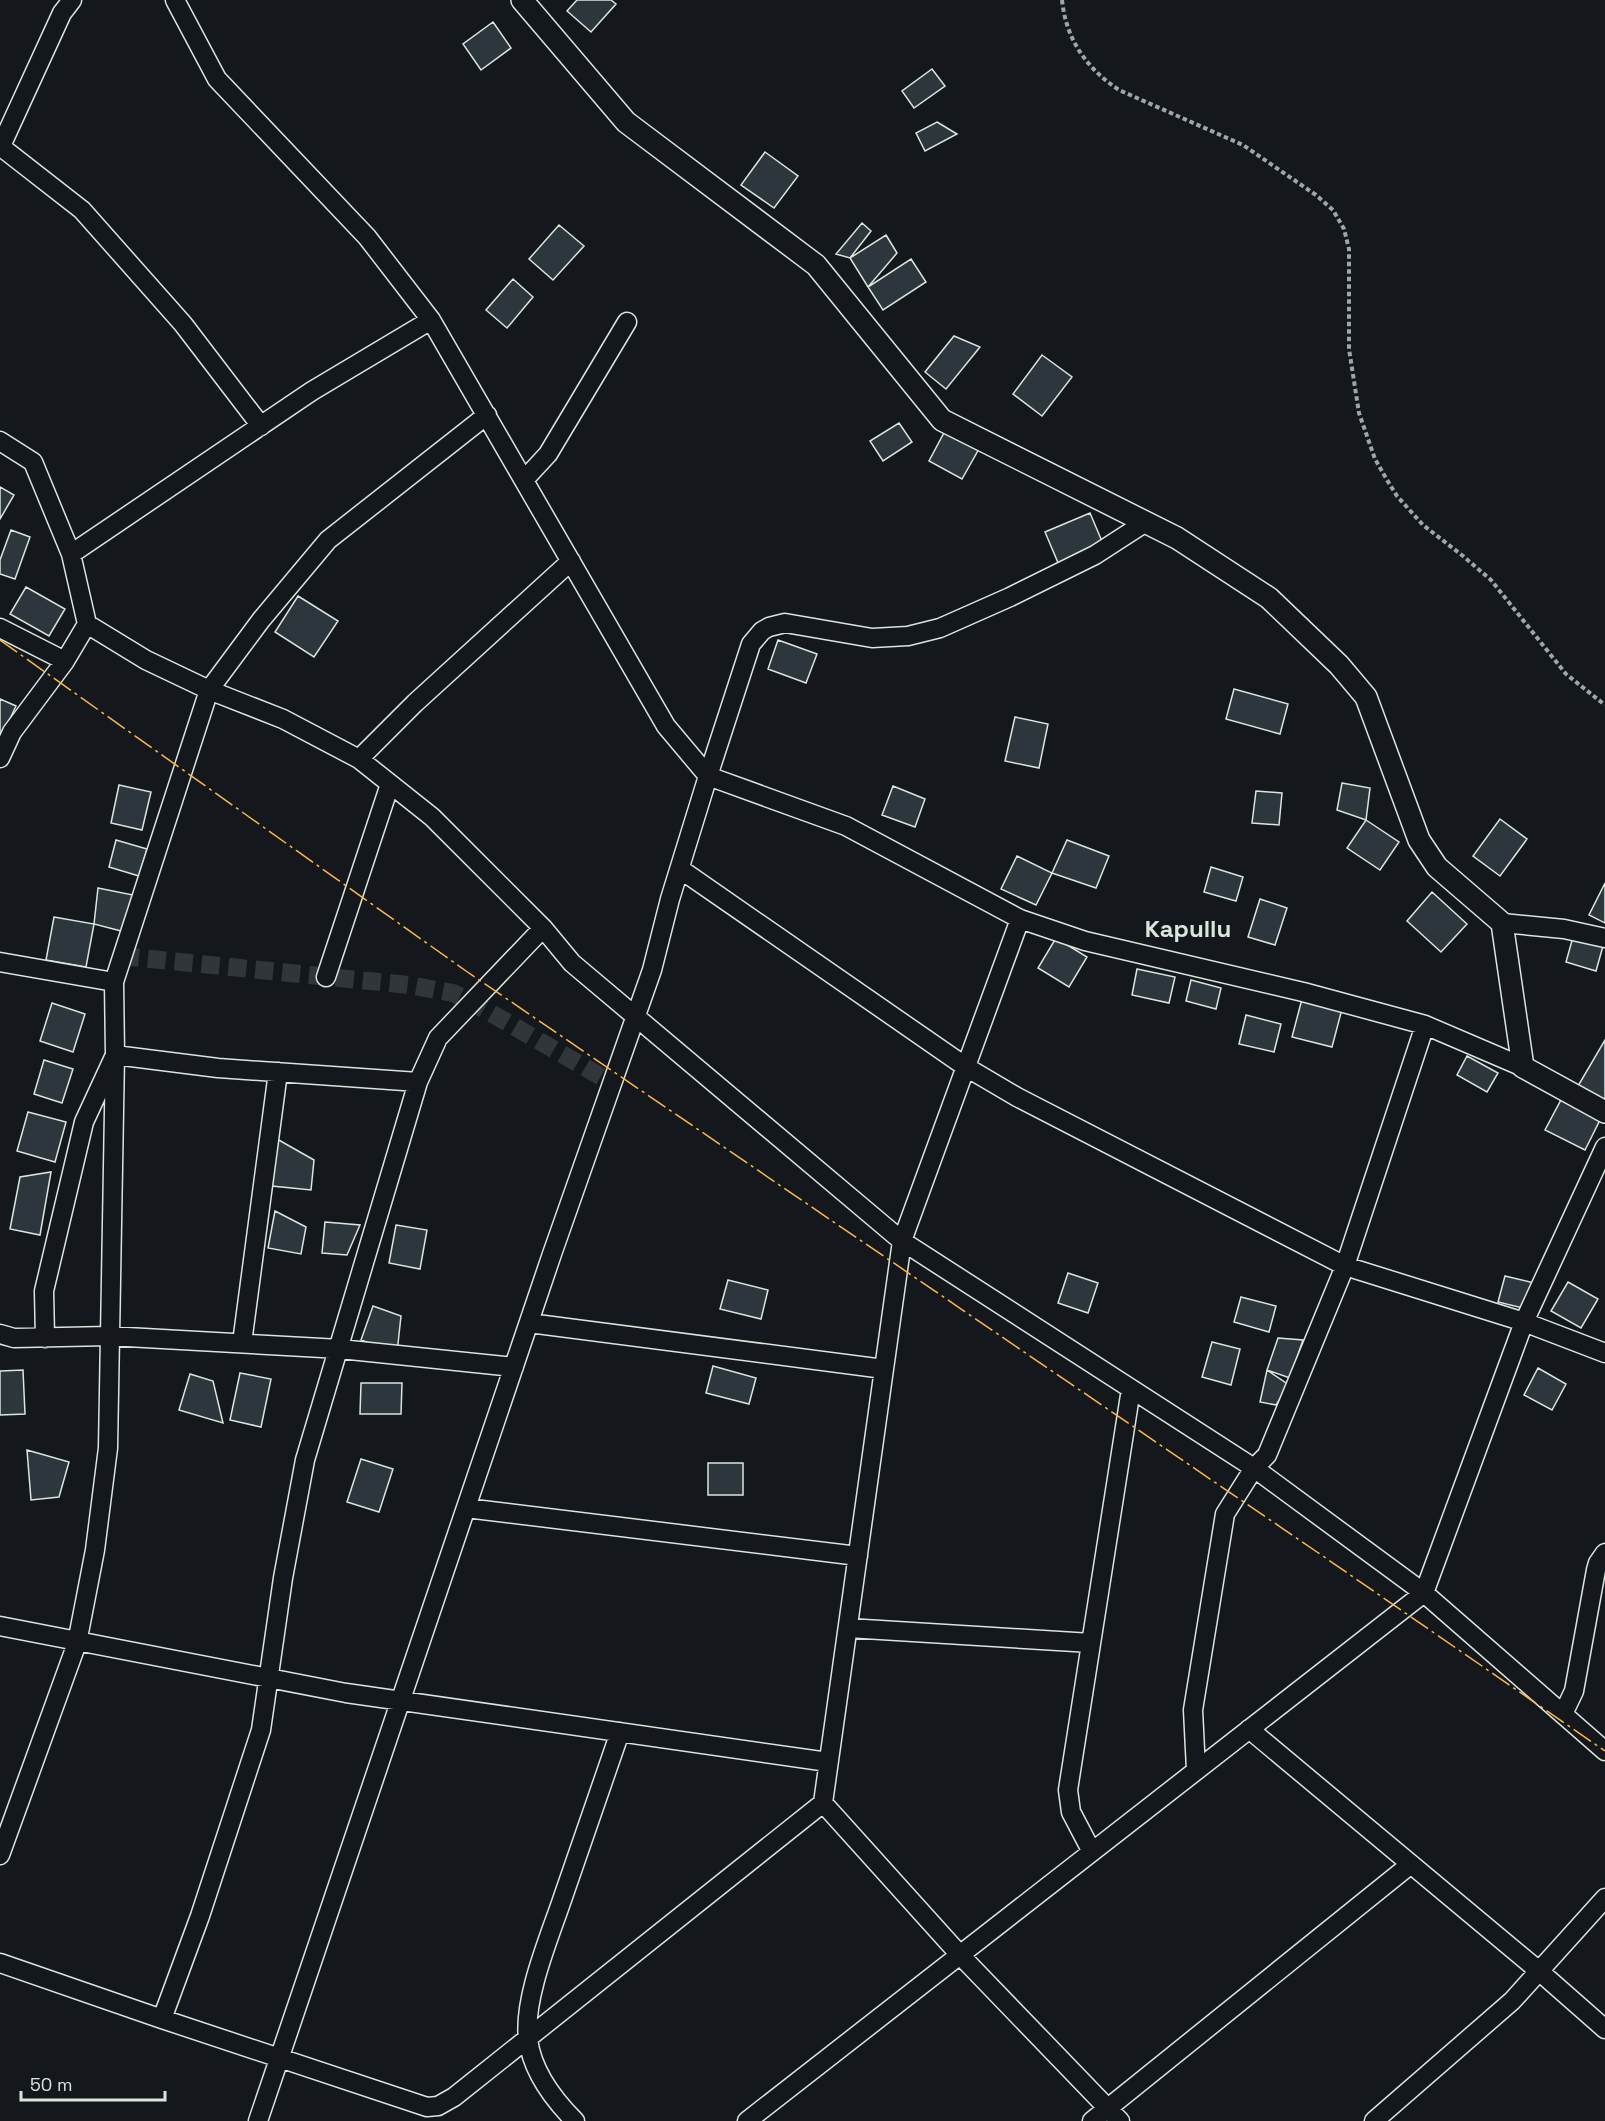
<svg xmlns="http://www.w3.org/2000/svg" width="1605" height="2121" viewBox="0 0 1605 2121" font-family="'Space Grotesk',sans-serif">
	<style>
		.building { fill: #2c363c; stroke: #d8e6dc; stroke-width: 1.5 }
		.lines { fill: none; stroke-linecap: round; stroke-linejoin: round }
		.minor-tunnel { stroke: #313739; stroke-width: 18; stroke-dasharray: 18 9; stroke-linecap: butt }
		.minor-casing { stroke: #d8e6dc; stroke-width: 21 }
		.tertiary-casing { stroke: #d8e6dc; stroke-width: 24 }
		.path { stroke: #9da8a2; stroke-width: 4; stroke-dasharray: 4.5 3; stroke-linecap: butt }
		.minor { stroke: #14181c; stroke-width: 18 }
		.tertiary { stroke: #14181c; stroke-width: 21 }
		.power { stroke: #ffb74d; stroke-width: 1.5; stroke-dasharray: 21 4.5 3 4.5; stroke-linecap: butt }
		.labels { text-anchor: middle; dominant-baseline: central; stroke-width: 4.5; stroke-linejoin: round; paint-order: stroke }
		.district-label { font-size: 24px; font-weight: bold; fill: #d8e6dc; stroke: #14181c }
	</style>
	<rect width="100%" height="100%" fill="#14181c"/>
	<path class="building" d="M577 0H611L616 4 591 32 567 11Z
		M493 22 511 48 481 70 463 44Z
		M932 69 945 86 914 108 902 91Z
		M937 122 957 134 925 151 916 133Z
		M765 152 798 176 774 208 741 185Z
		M862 223 871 231 850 258 836 254Z
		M559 225 584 246 553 280 529 259Z
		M886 235 897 253 868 287 850 258Z
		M911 259 926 282 883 310 868 287Z
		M513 279 533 297 507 328 486 310Z
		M954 336 980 347 946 389 925 372Z
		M1042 355 1072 377 1042 416 1013 394Z
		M899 423 912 442 883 461 870 441Z
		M946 429 980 447 962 479 929 461Z
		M0 487 14 495 0 519Z
		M1090 513 1104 546 1059 565 1045 532Z
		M11 530 30 537 15 579 0 574V560Z
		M26 587 65 609 49 636 10 614Z
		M298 596 338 621 314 657 275 632Z
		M778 640 817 654 806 683 768 669Z
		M1234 689 1288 704 1280 734 1226 719Z
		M0 699 16 706 3 734 0 733Z
		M1015 717 1048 724 1039 768 1005 761Z
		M1342 783 1370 788 1366 820 1337 810Z
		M119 785 151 792 142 830 111 823Z
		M893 786 925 799 915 827 882 815Z
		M1256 791 1282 793 1279 825 1252 823Z
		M1500 819 1527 839 1500 876 1473 856Z
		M1366 820 1399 842 1380 870 1347 848Z
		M116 840 147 849 139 876 109 867Z
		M1067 840 1109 856 1096 888 1052 873Z
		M1017 856 1052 873 1036 905 1001 889Z
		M1211 867 1243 877 1236 901 1204 892Z
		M1605 883V923L1589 915Z
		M98 888 133 895 125 932 94 924Z
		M1432 892 1467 924 1441 952 1407 921Z
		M1260 899 1287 908 1275 945 1248 937Z
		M54 917 94 924 86 967 46 960Z
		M1573 937 1603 946 1596 971 1566 962Z
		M1056 938 1087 957 1069 987 1038 968Z
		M1137 969 1175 977 1169 1003 1132 995Z
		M1191 980 1221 988 1216 1009 1186 1001Z
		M1302 999 1342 1009 1332 1047 1292 1037Z
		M52 1003 85 1014 73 1052 40 1041Z
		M1246 1015 1281 1024 1274 1052 1239 1044Z
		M1605 1040V1101L1578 1086Z
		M1467 1056 1498 1073 1487 1092 1457 1075Z
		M44 1060 73 1069 62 1103 34 1094Z
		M1562 1098 1601 1118 1585 1150 1545 1130Z
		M28 1112 66 1122 55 1162 17 1151Z
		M277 1139 314 1160 311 1190 272 1186Z
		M51 1172 40 1235 10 1229 20 1177Z
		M275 1211 306 1227 301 1254 268 1248Z
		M325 1222 360 1225 347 1255 322 1253Z
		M396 1225 427 1230 420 1269 389 1263Z
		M1068 1273 1098 1283 1088 1313 1058 1303Z
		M1505 1276 1534 1283 1527 1309 1498 1302Z
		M728 1280 768 1290 761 1319 720 1309Z
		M1568 1282 1598 1299 1581 1328 1551 1311Z
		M1241 1297 1276 1306 1269 1332 1234 1322Z
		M373 1306 401 1316 397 1353 361 1340Z
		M1278 1338 1303 1340 1290 1378 1267 1370Z
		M1212 1342 1240 1349 1231 1385 1202 1377Z
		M713 1366 756 1378 749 1404 706 1393Z
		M1538 1368 1566 1384 1552 1410 1524 1395Z
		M23 1370 25 1414 0 1415V1371Z
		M1267 1370 1289 1385 1276 1405 1260 1402Z
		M240 1373 271 1379 261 1427 230 1420Z
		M190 1374 213 1381 223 1423 179 1410Z
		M361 1383H402L401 1414H360Z
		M27 1450 69 1462 59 1497 31 1500Z
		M361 1459 393 1469 379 1512 347 1502Z
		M708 1463H743V1495H708Z"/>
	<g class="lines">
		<path class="minor-tunnel" d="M121 956 409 985 453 993 470 1001 612 1083"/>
		<g class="minor-casing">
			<path id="minor" d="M175 0 217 79 367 237 431 320 666 726 708 776 846 826 1020 919 1085 941 1303 992 1425 1025 1523 1067
				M0 146 82 210 183 324 261 426
				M1 146 62 13 72 0
				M0 441 33 462 71 554 87 624 146 660 209 690 283 719 359 759 432 817 543 928 572 963 902 1241 1254 1468 1424 1593 1605 1751
				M524 480 548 454 627 322
				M71 554 312 391 431 320
				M0 628 65 661
				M0 758 12 732 65 661 87 624
				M359 759 415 703 571 561
				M680 869 966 1067 1017 1097 1345 1266 1524 1322 1605 1353
				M1502 923 1564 929 1605 938
				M0 962 114 982
				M326 977 390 784
				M529 1323 884 1369
				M0 1334 14 1338 109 1336 340 1349 514 1367
				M45 1338 44 1291 84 1122 115 1055 218 1068 418 1082
				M242 1343 278 1072
				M466 1508 858 1556
				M0 1626 346 1693 828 1762
				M848 1628 1091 1643
				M1563 1714 1574 1691 1596 1570 1598 1563 1605 1553
				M1249 1729 1539 1971 1605 2029
				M1196 1770 1193 1710 1225 1514 1254 1468 1267 1455 1345 1266 1425 1025
				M823 1803 960 1955 1120 2121
				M1092 1852 1071 1812 1068 1790 1131 1389
				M0 1855 77 1643 95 1550 108 1448 115 1055 114 982 209 690 261 620 328 540 487 415
				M0 1963 162 2019 427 2107 438 2106 454 2097 823 1803 902 1241 1020 919
				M162 2019 200 1916 261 1730 283 1578 305 1460 418 1082 438 1038 543 928
				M258 2121 552 1254 652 970 670 899 708 776 751 644 762 631 769 627 785 623 872 638 908 636 940 628 1010 597 1095 555 1146 522
				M575 2121C553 2099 532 2071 528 2039 523 1998 550 1936 563 1897 582 1842 601 1787 620 1732
				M747 2121 1424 1593 1524 1322 1605 1147
				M1092 2121 1411 1864
				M1374 2121 1512 2001 1605 1898"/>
		</g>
		<g class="tertiary-casing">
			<path id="tertiary" d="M522 0 626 122 816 265 942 420 1177 538 1269 598 1339 665 1366 697 1419 840 1437 867 1502 923 1523 1067 1605 1112"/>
		</g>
		<path class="path" d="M1062 0C1066 39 1086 68 1119 90L1243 145 1316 195 1333 210 1344 229 1349 249V349L1359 413 1375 459 1387 480 1397 496 1423 525 1463 556 1491 580 1566 674 1605 705"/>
		<use href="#minor" class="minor"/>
		<use href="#tertiary" class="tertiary"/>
		<path class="power" d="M0 640 466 971 1317 1552 1605 1751"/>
	</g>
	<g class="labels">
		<g class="district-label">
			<text x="1188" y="928">Kapullu</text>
		</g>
	</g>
	<path d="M21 2091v9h144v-9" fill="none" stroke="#d8e6dc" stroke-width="3"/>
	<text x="30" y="2091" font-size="18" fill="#d8e6dc" stroke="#14181c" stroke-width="4.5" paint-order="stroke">50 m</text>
</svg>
